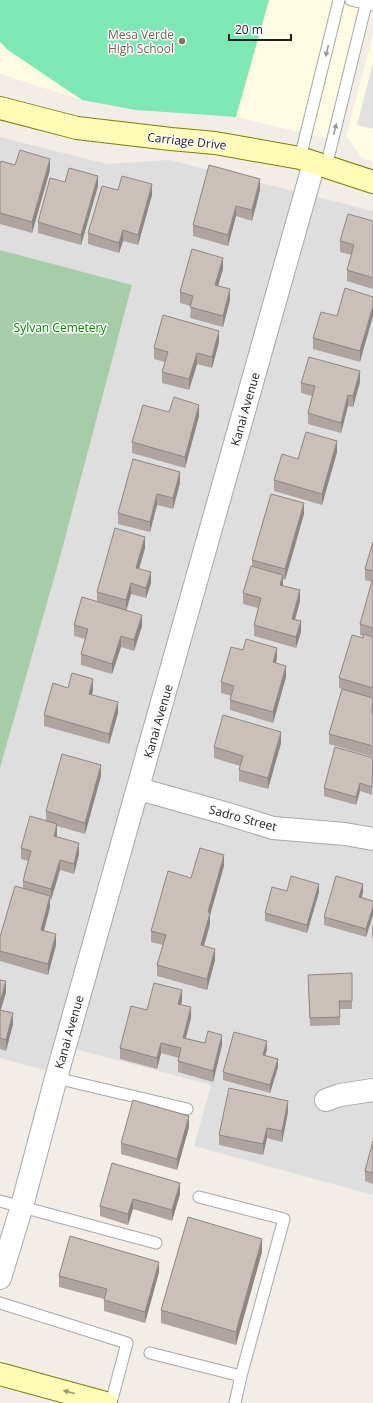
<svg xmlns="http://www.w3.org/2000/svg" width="373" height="1403" viewBox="0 0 373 1403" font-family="'Open Sans',sans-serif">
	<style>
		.residential { fill: #dfdede }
		.education { fill: #fffce3 }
		.cemetery { fill: #a6cda8 }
		.pitch { fill: #7ee8b5 }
		.parking { fill: #e1e1e1 }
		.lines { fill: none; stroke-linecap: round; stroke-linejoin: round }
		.lane-casing { stroke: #a8a8a8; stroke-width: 13 }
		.street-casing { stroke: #a8a8a8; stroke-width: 24 }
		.secondary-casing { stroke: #7e8000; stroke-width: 24 }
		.lane { stroke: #fff; stroke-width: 11 }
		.street { stroke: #fff; stroke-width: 22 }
		.secondary { stroke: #fffcb8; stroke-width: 22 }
		.wall { fill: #afa49f }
		.shaded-wall { fill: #8e8682 }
		.building { fill: #cbbfb9; stroke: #8e8682 }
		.oneway { fill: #9b9b9b }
		.oneway2 { fill: #9b9974 }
		.education-dot { fill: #8d6e63; stroke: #fff; stroke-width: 1.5 }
		.labels { text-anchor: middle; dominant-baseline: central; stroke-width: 3; stroke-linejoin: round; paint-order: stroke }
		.education-label { font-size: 12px; fill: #785e54; stroke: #fff; text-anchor: end }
		.street-label { font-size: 12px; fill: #212121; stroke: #fff }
		.park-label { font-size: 12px; fill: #038702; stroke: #fff }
	</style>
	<rect width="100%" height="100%" fill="#f2ede7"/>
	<path class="residential" d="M0 137 107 164 169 160 373 211V1195L194 1146 211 1085 53 1043 45 1070 0 1058V768L59 561 132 286 0 250Z"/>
	<path class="education" d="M0 0H373V8L336 141 236 117 150 111 82 100 0 74Z
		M373 35V162L362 158 346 136Z"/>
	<path class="cemetery" d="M0 250 132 285 59 561 0 768Z"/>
	<path class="pitch" d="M0 0H269L236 117 136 110 82 100 8 50 0 42Z"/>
	<path class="parking" d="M373 63V129L357 125Z"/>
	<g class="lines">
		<g class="lane-casing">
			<path id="lane" d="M351 0 372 5
				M300 158 339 0
				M326 167 367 0
				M56 1078 187 1109
				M199 1197 284 1219 241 1376 235 1403
				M0 1201 156 1243
				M0 1303 127 1343 111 1403
				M150 1353 241 1376"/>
		</g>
		<g class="street-casing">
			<path id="street" d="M139 789 228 814 273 828 345 834 373 839
				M326 1100 340 1095 373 1090
				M0 1278 22 1206 56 1078 314 163"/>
		</g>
		<g class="secondary-casing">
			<path id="secondary" d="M0 108 77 128 171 139 215 143 300 158 373 182
				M0 1374 106 1403"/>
		</g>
		<use href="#lane" class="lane"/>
		<use href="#street" class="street"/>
		<use href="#secondary" class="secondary"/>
	</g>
	<path class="wall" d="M0 164 50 170 32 233 0 224Z
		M65 182 98 186 81 245 38 233V222Z
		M260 190 252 221 236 216 228 246 193 236V225Z
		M152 195 138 245 123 241 119 253 88 244V233Z
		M373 221V289L347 281V270L352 255 340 252V241Z
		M223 269 218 286 230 300 223 327 190 318 191 306 180 303V292Z
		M373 297 360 362 313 349V338L337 316Z
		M219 342 212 368 197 364 189 390 162 383V372L165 362 154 359V348Z
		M360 382 353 407 348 406 341 433 308 424V413L312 396 301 393V383Z
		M169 412 199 416 185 468 132 453V442Z
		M337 452 322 505 274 491V480L298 459Z
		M180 483 173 509 157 505 150 532 118 524V513Z
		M304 514 285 580 283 579V586L300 601 295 620 301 632 296 648 254 636V625L258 608 243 604V593L252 566V560Z
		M373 542V757L329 744V734L342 689 339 688V678L363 636 360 635V624L372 582 365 580V569Z
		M145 548 139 569 151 583 146 598 131 594 126 611 142 626 134 651 121 647 112 674 81 665V654L85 639 74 636V625L97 602V592Z
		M243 650 277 658 276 663 286 677 273 723 230 710V700L232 696 221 693V682Z
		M68 688 93 690 92 695 118 713 109 744 44 726V715Z
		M281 743 268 789 239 781V770L240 766 214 758V747Z
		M373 758 372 795 360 791 356 805 324 796V788Z
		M101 776 85 834 57 826V837L79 854 74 874 60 870 51 900 50 899V907L44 931 56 945 48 975 0 961V937L23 888V881L28 861 21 859V848L46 820V811Z
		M224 866 210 915V924L204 946 215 960 207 990 157 976V965L163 945 151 942V931L191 878Z
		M287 891 319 892 307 933 265 921V913Z
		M363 892 362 897 373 901V915L366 937 324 925V917Z
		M373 922V938H372V927Z
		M0 980 6 992 1 1010 13 1024 6 1051 0 1049Z
		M308 982 352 1001V1009H340V1025L310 1026Z
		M182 1001 181 1005 191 1018 186 1038 205 1043 222 1045 213 1082 178 1072V1061L179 1058 161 1053 157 1069 120 1059V1048L147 1010Z
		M267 1049 265 1056 278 1067 270 1093 223 1080V1072Z
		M288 1112 282 1142 267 1138 263 1155 219 1145V1135Z
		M189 1127 177 1170 121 1154V1143Z
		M373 1141V1184L365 1181V1171Z
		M112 1163 180 1194 172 1221 133 1209 128 1225 100 1216V1206Z
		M262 1252 236 1345 161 1323V1310Z
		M159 1272 145 1323 104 1311V1299L59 1287V1276Z"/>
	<path class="shaded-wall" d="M50 159V170L32 233V222Z
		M98 176V186L81 245V235Z
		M260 179V190L252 221V210Z
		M152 184V195L138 245V235Z
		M236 206V216L228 246V235Z
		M123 230V241L119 253V243Z
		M223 258V269L215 296V285Z
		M230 289V300L223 327V316Z
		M373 306V316L360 362V351Z
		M219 331V342L212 368V357Z
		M197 353V364L189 390V379Z
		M360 371V382L353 407V396Z
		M348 395V406L341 433V423Z
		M199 405V416L185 468V457Z
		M337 441V452L322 505V494Z
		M180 472V483L173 509V498Z
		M157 494V505L150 532V522Z
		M304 503V514L285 580V569Z
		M145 537V548L136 579V568Z
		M151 572V583L146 598V588Z
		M283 575V586L280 585Z
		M131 583V594L126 611V600Z
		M300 590V601L292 630V619Z
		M142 615V626L134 651V640Z
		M301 621V632L296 648V637Z
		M121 636V647L112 674V664Z
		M277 648V658L273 673V662Z
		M286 666V677L273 723V712Z
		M93 679V690L89 705V694Z
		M118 702V713L109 744V734Z
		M281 732V743L268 789V778Z
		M101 765V776L85 834V823Z
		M360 783V791L356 805V797Z
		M57 824V834L54 847V836Z
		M79 843V854L74 874V864Z
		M224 855V866L210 915V924L201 956V945L208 912Z
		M60 860V870L51 900V889Z
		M319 884V892L307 933V925Z
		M363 884V892L359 905V897Z
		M50 896V907L41 941V930Z
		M373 907V915L366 937V929Z
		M56 934V945L48 975V964Z
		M215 949V960L207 990V979Z
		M6 981V992L0 1012V1002Z
		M182 990V1001L178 1015V1004Z
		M191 1007V1018L183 1048V1038Z
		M13 1013V1024L6 1051V1040Z
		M222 1035V1045L213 1082V1071Z
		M267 1041V1049L263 1063V1055Z
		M161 1043V1053L157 1069V1058Z
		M278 1059V1067L270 1093V1085Z
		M288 1101V1112L282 1142V1131Z
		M189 1116V1127L177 1170V1159Z
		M267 1128V1138L263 1155V1144Z
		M180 1183V1194L172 1221V1210Z
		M133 1199V1209L128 1225V1214Z
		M262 1239V1252L236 1345V1332Z
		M159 1262V1272L145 1323V1312Z"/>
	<path class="building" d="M20 150 50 159 32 222 0 213V164L1 161 15 165Z
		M209 165 260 179 252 210 236 206 228 235 193 225Z
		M69 168 98 176 81 235 38 222 50 178 65 182Z
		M122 176 152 184 138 235 123 230 119 243 88 233 102 186 118 190Z
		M348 214 373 221V278L347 270 354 245 340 241Z
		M192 249 223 258 215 285 230 289 223 316 190 307 193 296 180 292Z
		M345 288 373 297V306L360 351 313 338 321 312 337 316Z
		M163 315 219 331 212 357 197 353 189 379 162 372 168 352 154 348Z
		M309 357 360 371 353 396 348 395 341 423 308 413 315 386 301 383Z
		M174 397 199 405 185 457 132 442 143 405 169 412Z
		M306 432 337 441 322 494 274 480 282 454 298 459Z
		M133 459 180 472 173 498 157 494 150 522 118 513Z
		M271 494 304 503 285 569 252 560Z
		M115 528 145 537 136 568 151 572 146 588 131 583 126 600 97 592Z
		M373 542V571L365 569Z
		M251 566 283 575 280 585 300 590 292 619 301 621 296 637 254 625 261 598 243 593Z
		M372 581H373V628L360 624Z
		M82 597 142 615 134 640 121 636 112 664 81 654 88 629 74 625Z
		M364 634 373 637V688L339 678 352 635 363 638Z
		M246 639 277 648 273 662 286 666 273 712 230 700 234 686 221 682 231 647 243 650Z
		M72 673 93 679 89 694 118 702 109 734 44 715 53 683 68 688Z
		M342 689 373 698 372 713H373V746L329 734Z
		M223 715 281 732 268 778 239 770 243 756 214 747Z
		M335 747 373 758 372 787 360 783 356 797 324 788Z
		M62 754 101 765 85 823 46 811Z
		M30 816 57 824 54 836 79 843 74 864 60 860 51 889 23 881 31 851 21 848Z
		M200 848 224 855 208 912 210 913 201 945 215 949 207 979 157 965 166 935 151 931 168 871 191 878Z
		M291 876 319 884 307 925 265 913 272 887 287 891Z
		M336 876 363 884 359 897 373 901V907L366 929 324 917Z
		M15 886 50 896 41 930 56 934 48 964 0 951V937Z
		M352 973V1001H339L340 1017 310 1018 308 975Z
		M0 980 6 981 0 1002Z
		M154 983 182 990 178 1004 191 1007 183 1038 205 1043 208 1031 222 1035 213 1071 178 1061 181 1048 161 1043 157 1058 120 1048 131 1006 147 1010Z
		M0 1010 13 1013 6 1040 0 1038Z
		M234 1032 267 1041 263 1055 278 1059 270 1085 223 1072Z
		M229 1088 288 1101 282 1131 267 1128 263 1144 219 1135Z
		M133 1100 189 1116 177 1159 121 1143Z
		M373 1141V1173L365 1171Z
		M112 1163 180 1183 172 1210 133 1199 128 1214 100 1206Z
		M188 1217 262 1239 236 1332 161 1310Z
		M70 1236 159 1262 145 1312 104 1300 107 1289 59 1276Z"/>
	<defs><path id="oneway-solid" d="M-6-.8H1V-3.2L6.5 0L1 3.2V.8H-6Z"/></defs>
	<g class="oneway">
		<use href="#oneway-solid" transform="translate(327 51) rotate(104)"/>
		<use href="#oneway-solid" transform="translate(335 129) rotate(-76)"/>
	</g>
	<use class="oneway2" href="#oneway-solid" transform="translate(69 1392) rotate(-165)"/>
	<circle class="education-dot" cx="182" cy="41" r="4"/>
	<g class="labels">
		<g class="education-label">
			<text x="174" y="34">Mesa Verde<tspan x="174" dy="14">High School</tspan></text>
		</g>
		<g class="street-label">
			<text transform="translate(187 141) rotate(6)">Carriage Drive</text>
			<text transform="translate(245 409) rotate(-74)">Kanai Avenue</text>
			<text transform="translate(158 721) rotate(-74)">Kanai Avenue</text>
			<text transform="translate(243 818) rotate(15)">Sadro Street</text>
			<text transform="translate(69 1032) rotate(-74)">Kanai Avenue</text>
		</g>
		<g class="park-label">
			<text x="60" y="327">Sylvan Cemetery</text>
		</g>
	</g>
	<path d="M229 34v6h62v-6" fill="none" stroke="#212121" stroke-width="2"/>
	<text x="235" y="34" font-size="12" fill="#212121" stroke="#ffffff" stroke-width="3" paint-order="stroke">20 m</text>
</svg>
